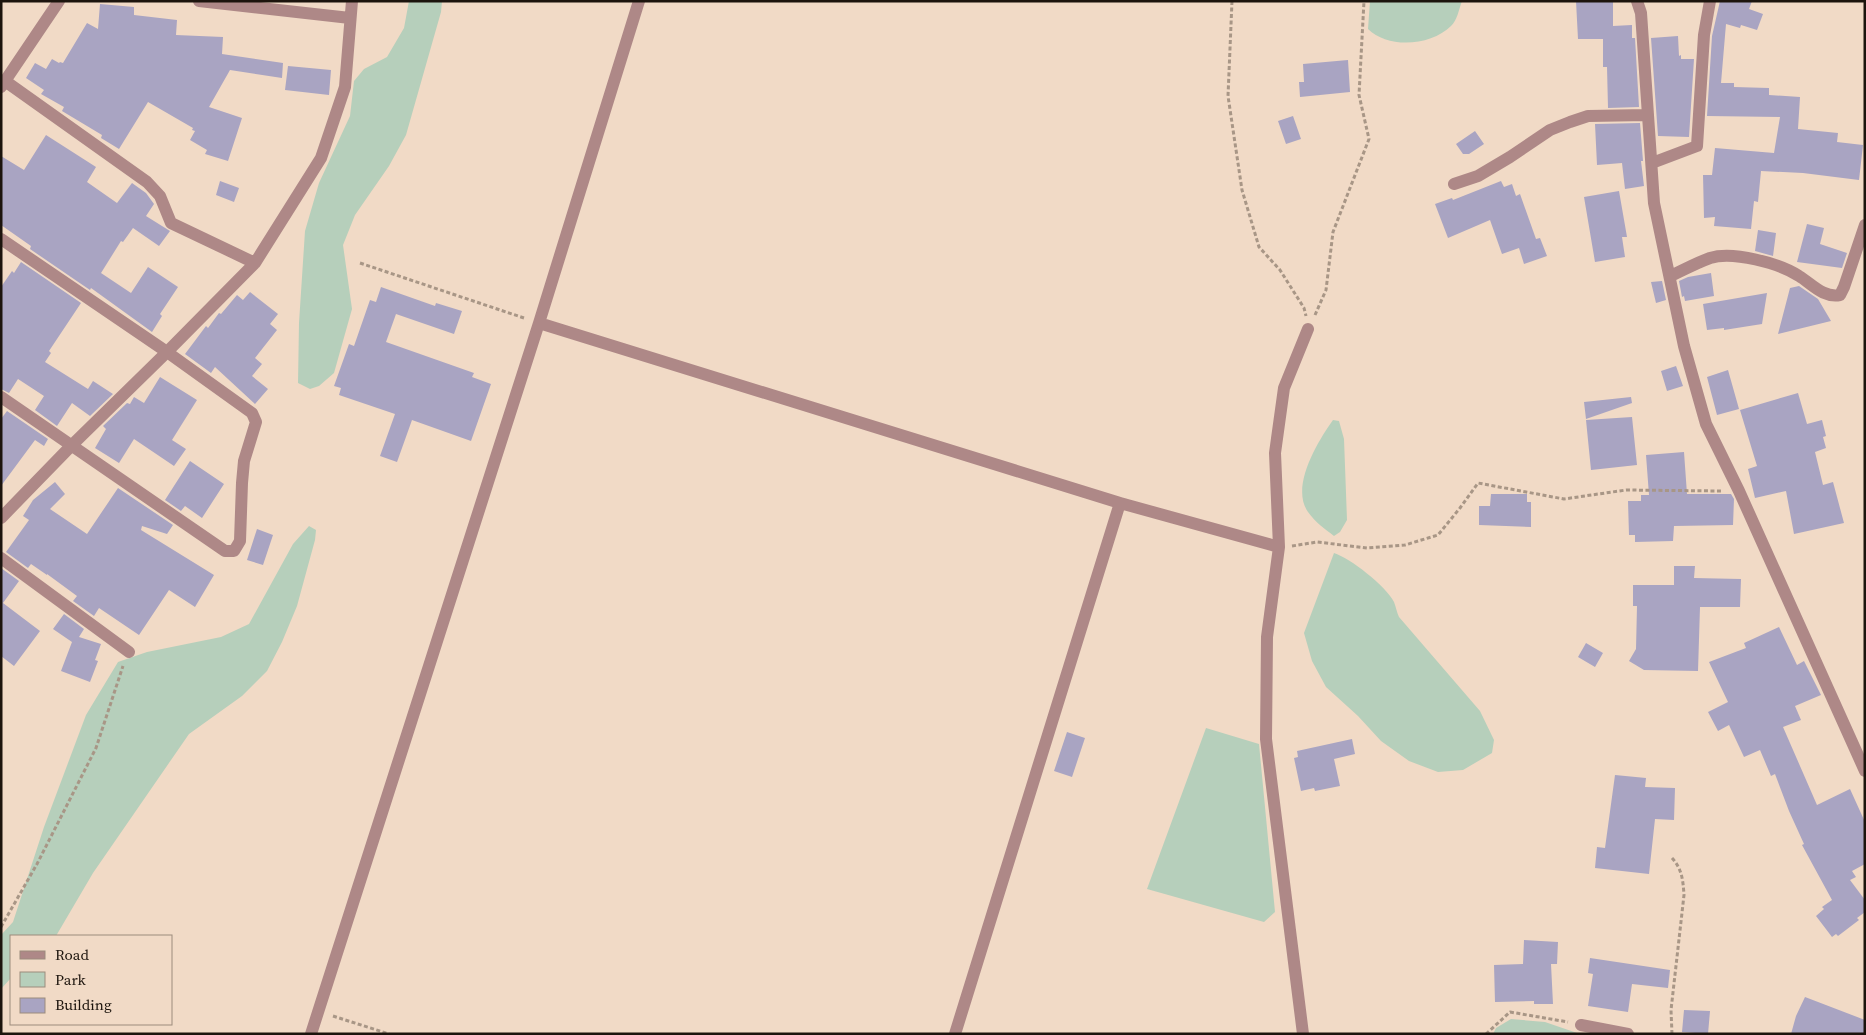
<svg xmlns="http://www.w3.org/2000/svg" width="1866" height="1035" viewBox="0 0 1866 1035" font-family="'Source Serif 4',serif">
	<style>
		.green { fill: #b6cfbb }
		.building { fill: #a9a4c2 }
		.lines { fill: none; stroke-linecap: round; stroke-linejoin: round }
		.path { stroke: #a89686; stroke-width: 3; stroke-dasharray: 4 2.5; stroke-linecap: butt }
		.street { stroke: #ae8887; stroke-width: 12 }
	</style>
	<rect width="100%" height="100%" fill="#f1dac6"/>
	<path class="green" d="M409 1H442L441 12 406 135 389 166 355 215 343 245 352 309 334 373 319 386 310 389 298 383 299 323 305 231 319 183 350 116 354 81 364 69 387 57 404 28Z
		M1370 1H1462C1459 9 1457 21 1451 26 1431 46 1388 49 1368 29Z
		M1333 420 1339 421 1344 439 1347 520 1340 532 1334 536C1325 529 1315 522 1308 512 1290 487 1318 441 1333 420Z
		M309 526 316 530 315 540 297 606 282 642 267 671 242 696 189 734 93 873 56 936H11V978L1 989V935L13 922 44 827 86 715 118 662 147 652 221 637 249 624 293 544Z
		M1334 553C1350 558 1386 586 1394 602 1396 607 1397 613 1399 617L1480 711 1494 740 1492 753 1463 770 1438 772 1409 761 1381 741 1358 716 1326 687 1312 661 1304 633Z
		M1206 728 1259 744 1275 912 1264 922 1147 889Z
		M1511 1019 1545 1022 1580 1034H1493L1496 1028Z"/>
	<path class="building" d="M1576 1H1613V26L1632 25V38H1635L1639 107 1608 108 1607 67H1603V39H1578Z
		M1720 1H1752L1749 9 1763 14 1757 30 1741 25 1740 28 1726 24 1721 83H1734V87L1769 88V95L1800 97 1798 129 1838 133 1837 142 1863 145 1859 180 1803 173 1761 171 1758 202 1754 201 1751 229 1714 226 1715 217 1704 218 1703 175H1712L1715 148 1774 153 1780 117 1707 116 1712 36Z
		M100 4 134 7V15L177 20 176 35 223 37 222 54 283 63 282 78 230 70 209 107 242 118 228 161 205 154 207 150 190 140 195 131 192 130 193 128 148 102 119 149 101 138 102 135 62 111 64 107 41 94 44 90 26 78 35 63 46 69 52 59 59 63 60 62 63 63 87 23 98 29Z
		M1678 36 1679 56 1681 55V59H1694L1689 137 1658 136 1651 38Z
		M1348 60 1350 92 1300 97 1299 82H1304L1303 64Z
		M288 66 331 70 329 95 285 90Z
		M1293 116 1301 139 1286 144 1278 121Z
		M1640 123 1643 161H1641L1644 186 1625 189 1622 163 1597 165 1595 124Z
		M1475 131 1484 144 1469 154H1463L1456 144Z
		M46 135 96 167 87 182 117 203 132 183 146 193 154 204 146 216 170 231 159 246 133 228 123 242 121 241 101 273 131 293 148 267 178 287 160 314 162 316 152 332 91 288 90 290 30 249 31 246 1 225V156L24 170Z
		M220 181 239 188 234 202 216 195Z
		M1501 181 1504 187 1512 184 1516 196 1520 194 1536 239 1540 238 1547 256 1524 264 1519 248 1502 254 1490 220 1448 238 1435 204 1452 198 1453 200Z
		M1619 191 1627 237H1622L1625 257 1595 262 1584 197Z
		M1807 224 1824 228 1820 244 1847 253 1842 268 1797 262Z
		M1758 230 1776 233 1773 256 1755 251Z
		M21 262 81 303 49 351 51 353 45 362 88 389 93 381 113 394 90 416 72 403 57 426 35 410 44 396 18 379 9 393 1 389V287L12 271 14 273Z
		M1711 273 1714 296 1685 301 1684 296 1682 297 1679 281 1688 277Z
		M1662 281 1666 300 1656 303 1651 282Z
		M1799 286 1818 299 1831 321 1778 334 1790 288Z
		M381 287 435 306 436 303 462 311 454 334 396 314 386 342 474 373 472 377 491 384 471 441 412 420 397 462 380 456 395 414 339 395 341 388 334 386 349 344 354 346 370 300 376 302Z
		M250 292 278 314 270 324 277 330 255 358 262 364 252 376 268 389 255 404 215 367 211 373 185 354 206 326 208 328 219 313 221 314 237 295 243 300Z
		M1767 293 1762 324 1724 330V328L1707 330 1703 304Z
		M1676 366 1683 386 1667 391 1661 371Z
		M1728 370 1739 409 1717 415 1707 377Z
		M160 377 197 400 172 440 186 449 174 466 134 439 119 463 95 448 106 429 103 426 127 403 130 404 134 397 144 403Z
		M1798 393 1807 424 1822 420 1826 436 1823 437 1826 448 1815 452 1823 485 1833 482 1844 523 1794 534 1786 491 1755 498 1748 469 1757 466 1740 410Z
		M1631 397 1632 403 1586 419 1584 402Z
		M7 411 48 439 44 446 35 440 1 486V419Z
		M1632 417 1637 465 1591 470 1586 420Z
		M1684 452 1687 494H1731L1734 499 1733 525 1674 526 1673 541 1635 542V535H1629L1628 501H1641V495H1649L1646 455Z
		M190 461 224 484 202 518 185 506 181 511 165 500Z
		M55 482 65 494 50 509 87 534 118 488 173 525 167 534 142 526 141 530 214 575 195 607 169 590 139 635 99 608 94 616 73 601 77 596 47 574V575L31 564 28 568 6 552 29 520 23 516 33 500Z
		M1491 494H1527V502H1531V527L1479 525V506H1490Z
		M257 529 273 535 263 565 247 560Z
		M1674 566H1695L1694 578 1741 579 1740 607H1700L1698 671 1644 670 1629 661 1636 649 1637 606H1633V585H1674Z
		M1 568 19 581 3 603 40 631 14 666 1 656Z
		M64 614 84 629 79 637 101 644 95 660 98 661 90 682 61 671 72 642 53 629Z
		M1779 627 1797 665 1804 661 1821 695 1795 706 1801 720 1783 727 1817 805 1850 789 1865 822V864L1852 871 1856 877 1850 880 1865 900V912L1857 918 1859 920 1838 936 1836 934 1832 937 1816 916 1824 909 1822 907 1832 900 1802 845 1804 844 1789 811 1775 774 1771 776 1760 750 1744 757 1729 725 1718 731 1708 712 1728 702 1709 662 1746 648 1744 643Z
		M1586 643 1603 653 1595 667 1578 657Z
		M1067 732 1085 738 1072 777 1054 771Z
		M1352 739 1355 754 1334 759 1340 786 1315 791 1314 788 1301 791 1294 758 1298 757 1297 751Z
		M1615 775 1646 778 1645 787 1675 788 1674 820 1655 819 1649 874 1595 868 1597 847 1605 848Z
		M1524 940 1558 942 1557 964H1551L1553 1004H1534V1001L1495 1002 1494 965 1523 964Z
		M1590 958 1670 970 1668 988 1632 984 1628 1012 1588 1006 1593 974 1588 973Z
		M1805 997 1865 1020V1034H1791L1796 1016Z
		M1684 1010 1710 1011 1708 1034 1682 1032Z"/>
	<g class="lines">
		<path class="path" d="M1232 1 1228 96 1242 190 1259 247 1280 270 1304 308 1306 316
			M360 263 524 318
			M1315 315 1326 290 1333 232 1369 139 1359 95 1364 1
			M1292 546 1317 542 1367 548 1405 545 1438 535 1460 508 1478 483 1564 499 1626 490 1721 491
			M1672 858C1682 869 1683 880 1684 895L1671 1010 1672 1034
			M1 927 37 864 96 748 123 666
			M333 1016 389 1034
			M1486 1034 1510 1012 1568 1022"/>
		<path class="street" d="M199 1 350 18
			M1637 1 1641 13 1654 203 1684 346 1706 424 1739 491 1865 771
			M5 81 147 182 160 196 171 223 255 263
			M1 87 59 1
			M1652 163 1697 146 1704 35 1710 1
			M1454 184 1478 176 1510 157 1550 130 1570 122 1588 116 1648 115
			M1 239 167 352 252 413 256 422 244 461 242 483 240 541 234 551H225L1 397
			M1671 276C1683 270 1696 263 1710 258 1733 251 1779 263 1799 276 1812 284 1823 298 1840 295L1844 287 1865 225
			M539 323 1120 503 1279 547
			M1 518 71 446 167 352 255 263 321 158 345 87 352 1
			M1 558 129 652
			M1581 1025 1628 1034
			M311 1034 539 323 639 1
			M955 1034 1120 503
			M1303 1034 1266 739 1267 637 1279 547 1275 453 1284 388 1308 329"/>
	</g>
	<rect width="1866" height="1035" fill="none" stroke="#1c140d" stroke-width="5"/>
	<rect x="10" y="935" width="162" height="90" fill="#f1dac6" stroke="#9c8b7c"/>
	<rect x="20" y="951" width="25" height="8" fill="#ae8887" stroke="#9c8b7c"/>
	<text x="55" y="960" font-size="15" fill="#1c140d">Road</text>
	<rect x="20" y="972" width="25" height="15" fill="#b6cfbb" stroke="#9c8b7c"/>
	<text x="55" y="985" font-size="15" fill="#1c140d">Park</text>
	<rect x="20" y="998" width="25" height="15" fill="#a9a4c2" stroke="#9c8b7c"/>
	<text x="55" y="1010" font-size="15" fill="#1c140d">Building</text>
</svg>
